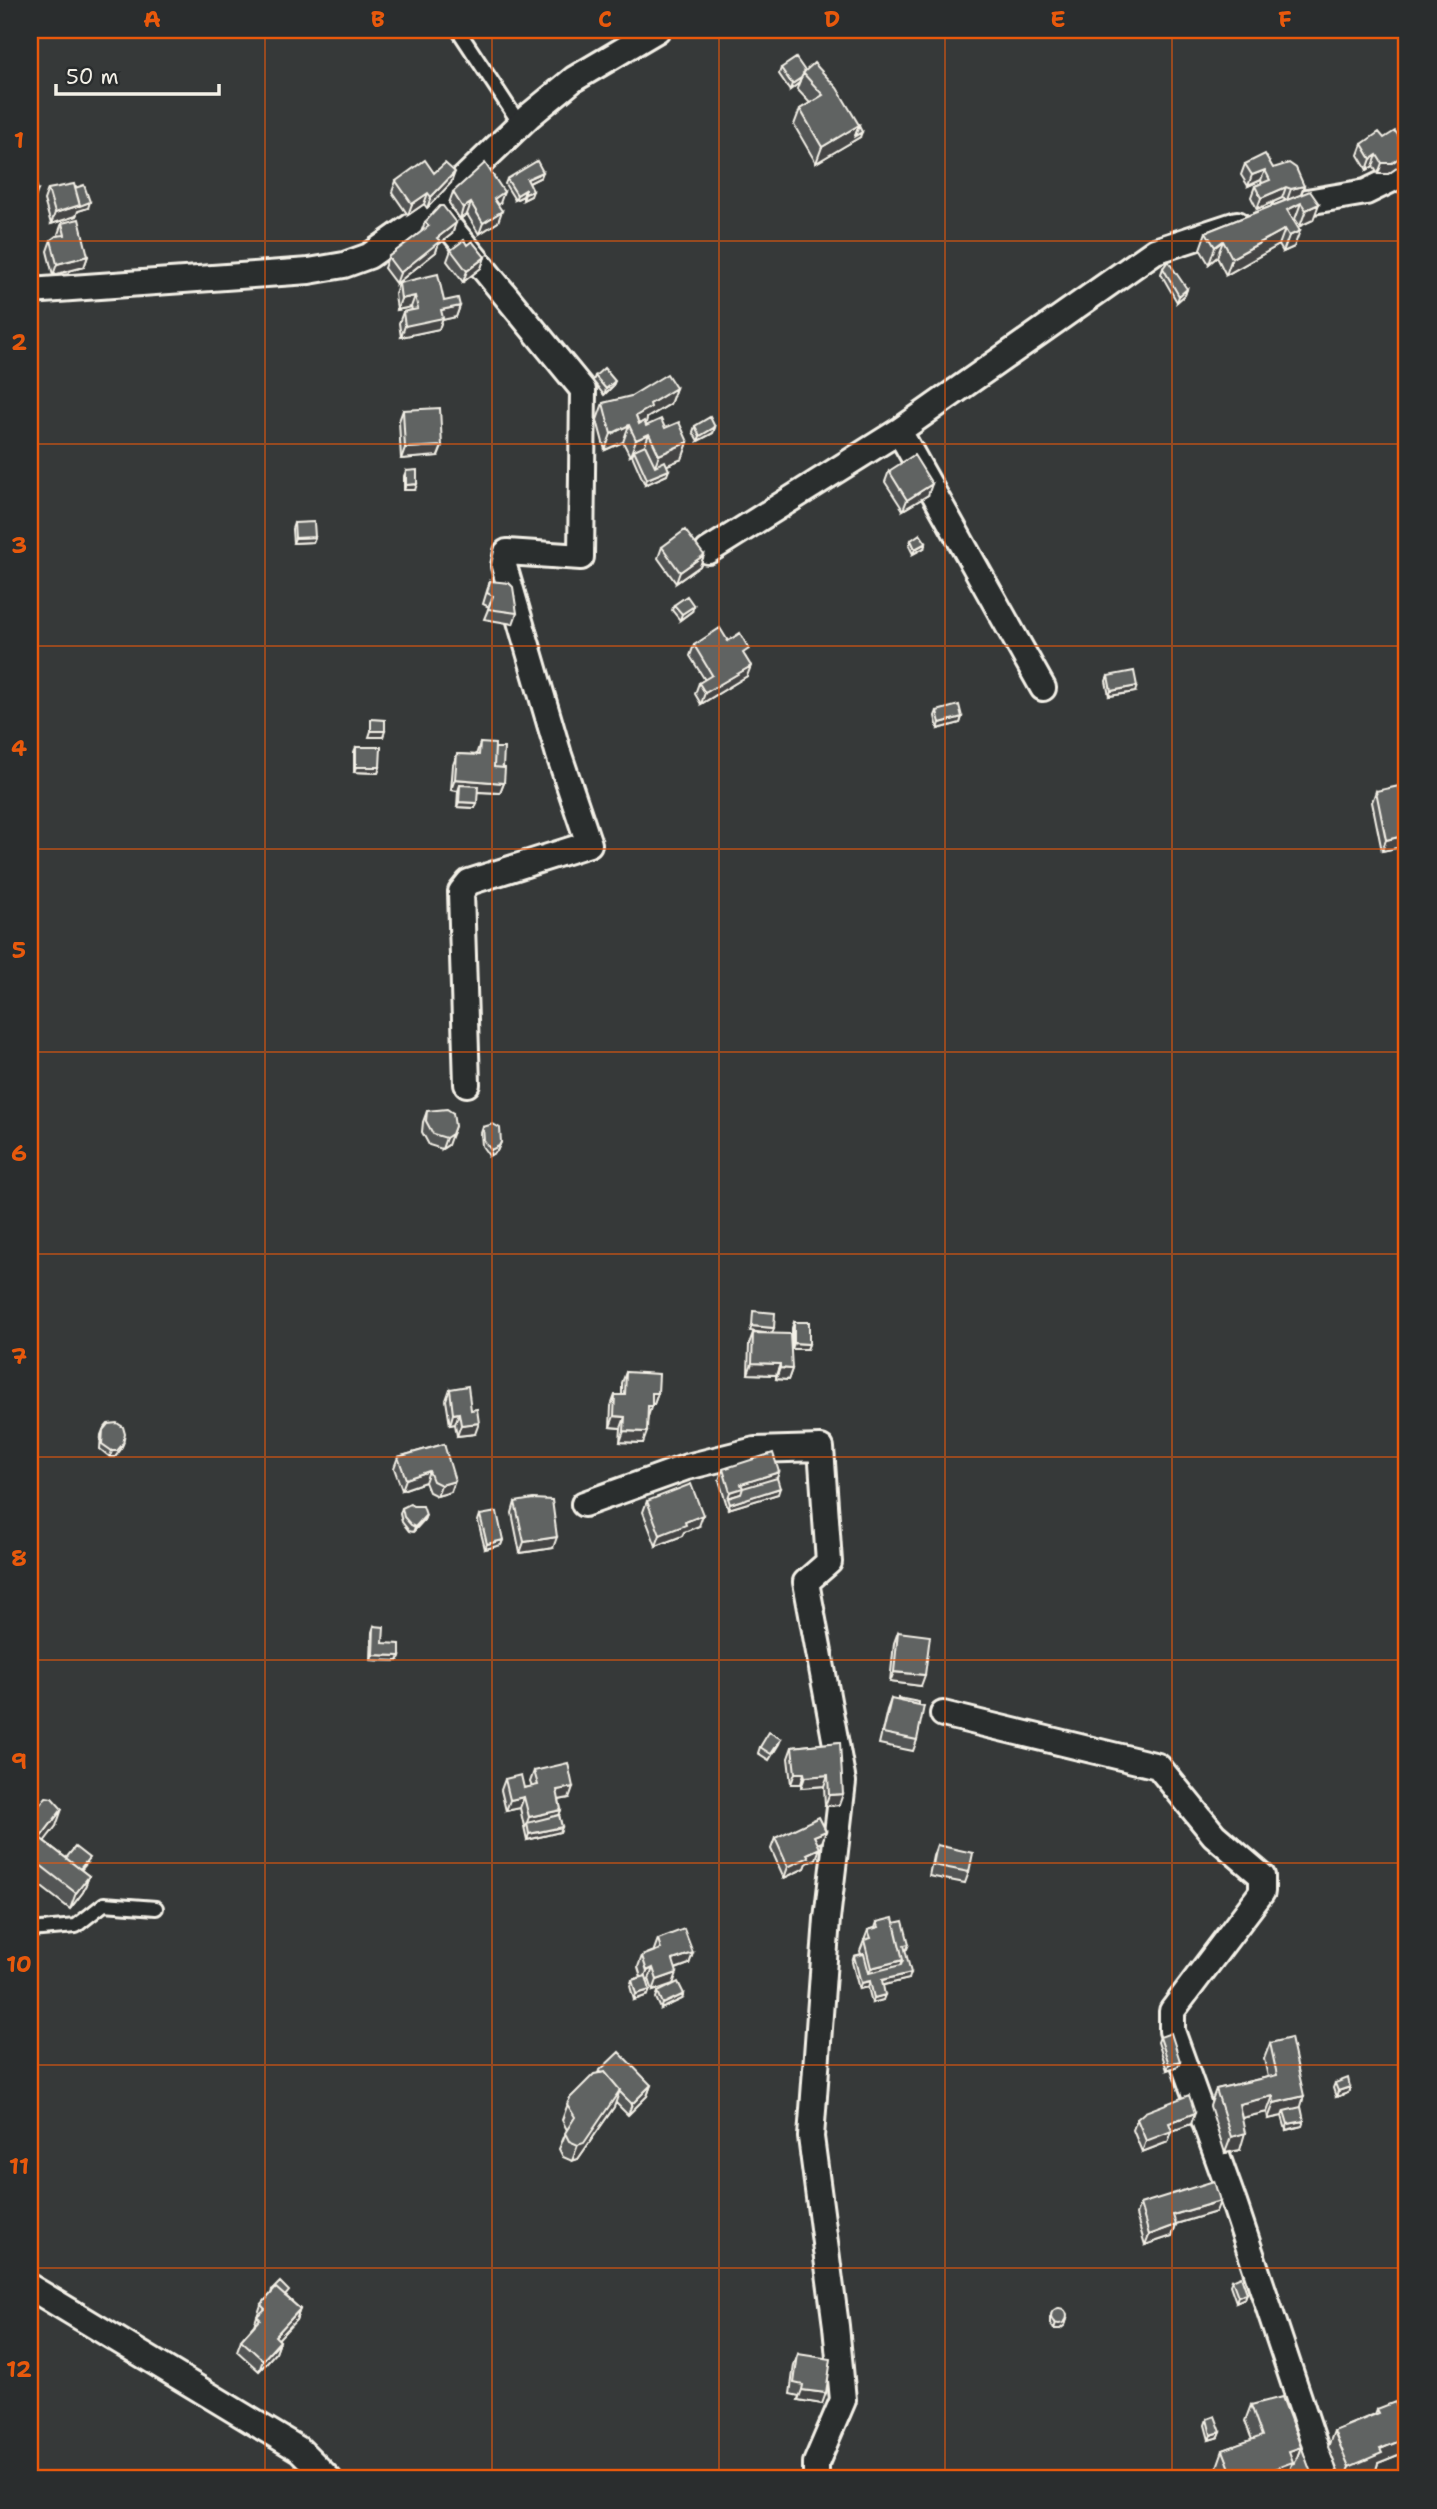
<svg xmlns="http://www.w3.org/2000/svg" width="1437" height="2509" viewBox="0 0 1437 2509" font-family="'Shantell Sans',sans-serif">
	<style>
		.lines { fill: none; stroke-linecap: round; stroke-linejoin: round }
		.lane-casing { stroke: #f4f1e8; stroke-width: 18 }
		.street-casing { stroke: #f4f1e8; stroke-width: 30 }
		.lane { stroke: #2a2d2e; stroke-width: 12 }
		.street { stroke: #2a2d2e; stroke-width: 24 }
		.wall { fill: #535554; stroke: #f4f1e8; stroke-width: 2 }
		.shaded-wall { fill: #444545; stroke: #f4f1e8; stroke-width: 2 }
		.building { fill: #616362; stroke: #f4f1e8; stroke-width: 2 }
		.grid { fill: none; stroke: #e8590c; stroke-width: 2; stroke-opacity: 0.55 }
		.neatline { fill: none; stroke: #e8590c; stroke-width: 2.5 }
		.grid-label { font-size: 23px; text-anchor: middle; font-weight: bold; fill: #e8590c }
	</style>
	<rect width="100%" height="100%" fill="#363939"/>
	<filter id="ink" filterUnits="userSpaceOnUse"><feTurbulence type="fractalNoise" baseFrequency=".0143" numOctaves="2"/><feDisplacementMap in="SourceGraphic" scale="14" xChannelSelector="R" yChannelSelector="G"/><feConvolveMatrix kernelMatrix="1 2 1 2 8 2 1 2 1" color-interpolation-filters="sRGB"/></filter>
	<g filter="url(#ink)">
		<g class="lines">
			<g class="lane-casing">
				<path id="lane" d="M458 30 520 124
					M30 1930 76 1926 104 1904 156 1908"/>
			</g>
			<g class="street-casing">
				<path id="street" d="M434 208 583 390 581 557 507 552 504 566 559 755 589 844 469 882 461 892 467 1084
					M1285 208 1301 203 1366 192 1407 172
					M30 291 309 271 344 265 369 256 423 218 529 116 574 79 657 30
					M899 431 1043 688
					M708 551 899 431 1155 251 1237 224
					M584 1504 687 1467 755 1450 821 1448 829 1562 806 1582 843 1782 827 1919 811 2137 836 2326 843 2400 816 2463V2479
					M943 1714 1158 1766 1214 1835 1262 1876V1892L1172 2011V2031L1234 2203 1326 2479
					M30 2287 300 2450 329 2479"/>
			</g>
			<use href="#lane" class="lane"/>
			<use href="#street" class="street"/>
		</g>
		<path class="wall" d="M781 68 805 71 860 137 816 163 794 125 800 109 810 103 797 89 799 83 790 90 779 74Z
			M1362 144 1405 162 1388 174H1378L1373 166 1367 170 1358 155Z
			M1245 164 1273 168 1304 186 1301 195 1313 220 1300 226 1295 219 1293 220 1294 247 1283 252 1279 245 1226 275 1217 257 1209 264 1200 249 1206 232 1287 200 1282 198 1257 209 1251 197 1255 186 1262 183 1261 180 1248 186 1241 175Z
			M434 173 451 183 427 208 424 204 408 215 392 192 396 181Z
			M541 177 529 183 531 196 523 200V196L515 200 505 184 507 179Z
			M75 188 88 208 78 211 76 216 51 224 44 200 48 189Z
			M453 192 500 203 498 205V222L479 234 467 214 460 219 449 203Z
			M425 222 452 234 438 245 436 252 396 284 384 268 388 257 421 232Z
			M62 223 88 256 84 267 53 275 47 251 51 240 59 236 58 234Z
			M467 245 485 257 481 268 463 282 447 261 451 250Z
			M1163 268 1187 289 1185 295 1177 302 1161 274Z
			M399 283 444 301 460 306 456 317 442 320 439 329 401 337 399 323 403 312 412 310 411 307 397 310 395 294Z
			M595 376 613 386 604 395 593 381Z
			M676 388 670 404 647 418 645 424 646 426 665 428 688 442 682 459 667 465V475L645 485 632 455 630 456 623 442 605 450 597 420 603 403Z
			M403 410 438 456 401 459 399 421Z
			M695 426 715 427 713 433 698 441 693 432Z
			M406 471 415 490H404V476Z
			M889 471 928 495 903 510 885 482Z
			M294 523 315 537 313 542 293 543 292 529Z
			M911 540 924 548 913 554 909 546Z
			M662 547 704 555 700 566 676 583 658 558Z
			M490 581 517 613 513 624 484 619 489 607 483 604Z
			M674 605 692 611 680 620 672 610Z
			M728 641 746 658 747 676 701 704 695 694 699 683 705 680 690 656 694 645Z
			M1108 676 1135 692 1109 696 1106 681Z
			M937 711 962 717 960 723 938 729 935 716Z
			M480 743 495 748 503 768 504 783 500 793 477 792 475 808 457 807 458 791 451 790 453 765 457 754 476 755Z
			M356 747 380 767 378 773 354 772V752Z
			M1376 791 1406 846 1382 851 1372 802Z
			M427 1111 453 1113 448 1145 442 1149 429 1145 422 1132 423 1122Z
			M483 1127 501 1142 497 1151 489 1156 482 1146 481 1133Z
			M794 1322 809 1344 807 1349H792V1328Z
			M753 1333 792 1369 788 1380 776 1379V1375L748 1374 749 1344Z
			M626 1372 658 1393 654 1404H652L648 1417 643 1443 620 1442 621 1428 610 1427 611 1406 615 1395H622V1383Z
			M450 1389 475 1434 457 1436 455 1424 450 1425 446 1400Z
			M103 1430 121 1449 115 1457H110L100 1449 101 1435Z
			M444 1444 451 1492 437 1496 429 1492 425 1482 402 1490 394 1468 398 1457Z
			M723 1469 779 1472 777 1478 778 1494 728 1509 719 1480Z
			M647 1501 699 1526 684 1532 682 1536 656 1546 643 1512Z
			M515 1502 553 1548 520 1553 512 1513Z
			M413 1506 426 1515 424 1520 413 1532 409 1531 402 1522 400 1514 402 1508Z
			M480 1515 503 1540 501 1545 485 1549 478 1521Z
			M374 1626 383 1643 400 1656 398 1661 371 1660 372 1632Z
			M898 1632 921 1686 890 1682 894 1643Z
			M891 1699 917 1740 913 1751 879 1744 887 1710Z
			M781 1739 779 1744 769 1760 758 1753 760 1747Z
			M840 1742 839 1805 825 1806 824 1786 801 1788V1784H791L788 1758 792 1747Z
			M534 1771 569 1798 559 1800 561 1810 559 1815 562 1827 560 1832 527 1840 520 1808 506 1811 501 1790 505 1779 524 1788 532 1787 530 1782Z
			M30 1817 56 1826 44 1841 66 1858 87 1863 81 1870 89 1876 83 1892 70 1909 30 1878Z
			M826 1831 822 1842 818 1844 816 1859 807 1863 805 1868 784 1878 771 1849 775 1838Z
			M937 1845 969 1872 965 1883 929 1876 933 1856Z
			M877 1922 894 1923 909 1944 907 1949 905 1950 909 1979 883 1985V2000L872 2003 868 1987 859 1989 852 1962 854 1956 861 1954 860 1951 868 1930 875 1928Z
			M658 1939 693 1953 689 1964 676 1969 673 1984 653 1991 649 1979 647 1980 648 1995 634 2000 630 1986 632 1980 641 1977 638 1967 642 1956 654 1951V1950Z
			M658 1992 682 1999 661 2009 656 1998Z
			M1160 2037 1180 2061 1178 2066 1167 2070 1158 2042Z
			M1270 2043 1301 2107 1302 2126 1286 2130 1282 2116 1268 2119 1267 2112 1242 2118 1240 2150 1225 2153 1210 2106 1216 2089 1268 2077 1264 2059Z
			M599 2071 651 2085 647 2096 628 2115 615 2102 614 2107 578 2159 572 2161 563 2157 559 2149 567 2130 562 2120 570 2098 598 2073Z
			M1335 2083 1350 2087 1348 2093 1336 2097 1333 2088Z
			M1137 2119 1191 2124 1172 2131 1168 2142 1142 2152 1133 2130Z
			M1140 2204 1216 2212 1176 2224 1172 2236 1145 2245 1136 2215Z
			M1232 2280 1247 2293 1245 2298 1236 2302 1230 2285Z
			M272 2290 287 2297 300 2309 296 2320 278 2339 280 2341 276 2352 259 2371 237 2351 241 2340 254 2325 261 2305 271 2294Z
			M1052 2313 1067 2319 1065 2325 1060 2329H1054L1050 2324V2318Z
			M798 2354 822 2404 798 2400 799 2396 790 2394 794 2365Z
			M1251 2405 1313 2478 1312 2479H1222L1217 2467 1223 2450 1252 2440 1245 2421Z
			M1377 2409 1403 2453 1378 2463 1376 2470 1352 2479H1341L1328 2447 1334 2431 1375 2414Z
			M1207 2419 1221 2432 1219 2437 1209 2440 1205 2425Z"/>
		<path class="shaded-wall" d="M801 78 799 83 790 90 792 84Z
			M859 125 855 136 862 132 860 137 816 163 822 147Z
			M1407 152 1405 162 1388 174H1378L1382 163Z
			M1377 155 1373 166 1367 170 1371 159Z
			M1265 170 1261 180 1248 186 1252 175Z
			M455 172 451 183 427 208 431 197Z
			M543 172 541 177 525 185 527 179Z
			M1304 186 1300 197 1287 200 1291 189Z
			M1286 187 1282 198 1257 209 1261 198Z
			M38 190 32 206 30 207V193Z
			M525 190 523 196 515 200 517 195Z
			M533 191 531 196 523 200 525 194Z
			M504 192 500 203 490 210 494 199Z
			M428 193 424 204 408 215 412 204Z
			M90 202 88 208 78 211 76 216 51 224 55 213Z
			M471 203 467 214 460 219 463 208Z
			M1301 203 1295 219 1281 226 1287 210Z
			M1319 204 1313 220 1300 226 1306 210Z
			M502 211 498 222 479 234 483 223Z
			M456 223 452 234 438 245 436 252 396 284 400 273 437 238Z
			M1285 229 1279 245 1226 275 1232 258Z
			M1300 231 1294 247 1283 252 1289 236Z
			M1223 241 1217 257 1209 264 1215 247Z
			M88 256 84 267 53 275 57 264Z
			M485 257 481 268 463 282 467 271Z
			M1187 289 1185 295 1177 302 1179 296Z
			M415 296 411 307 397 310 401 299Z
			M460 306 456 317 442 320 439 329 401 337 405 326 441 310Z
			M615 381 613 386 604 395 606 389Z
			M676 388 670 404 647 418 646 423 632 431 636 416 650 404Z
			M629 425 623 442 605 450 611 434Z
			M715 427 713 433 698 441 700 436Z
			M649 434 643 450H634L632 455 630 456 636 440Z
			M688 442 682 459 653 471 659 455Z
			M442 446 438 456 401 459 405 448Z
			M669 470 667 475 645 485 647 479Z
			M417 484 415 490H404L406 485Z
			M932 484 928 495 903 510 907 500Z
			M315 537 313 542 293 543 295 538Z
			M926 543 924 548 913 554 915 549Z
			M704 555 700 566 676 583 680 572Z
			M694 606 692 611 680 620 682 614Z
			M751 666 747 676 701 704 705 693Z
			M1137 686 1135 692 1109 696 1111 691Z
			M962 717 960 723 938 729 940 723Z
			M371 731H385L383 737H369Z
			M356 767H380L378 773 354 772Z
			M455 779 504 783 500 793 460 791V785L458 791 451 790Z
			M459 802 477 803 475 808 457 807Z
			M1407 835V841L1406 846 1382 851 1386 840Z
			M455 1126 448 1145 442 1149 446 1138Z
			M501 1142 497 1151 489 1156 491 1150Z
			M752 1326 774 1328 772 1334 750 1331Z
			M794 1343 809 1344 807 1349H792Z
			M752 1363 780 1364 776 1375 748 1374Z
			M780 1368 792 1369 788 1380 776 1379Z
			M652 1393H658L654 1404H648Z
			M459 1413 455 1424 450 1425 453 1414Z
			M614 1416 625 1417 621 1428 610 1427Z
			M479 1423 475 1434 457 1436 461 1425Z
			M624 1431 647 1432 643 1443 620 1442Z
			M123 1444 121 1449 115 1457H110L112 1451Z
			M429 1471 425 1482 402 1490 406 1479Z
			M779 1472 775 1483 728 1498 730 1492 741 1484Z
			M455 1481 451 1492 437 1496 441 1485Z
			M780 1488 778 1494 728 1509 730 1504Z
			M426 1515 424 1520 413 1532 415 1527Z
			M703 1515 699 1526 684 1532 682 1536 656 1546 660 1535 685 1522Z
			M557 1537 553 1548 520 1553 524 1542Z
			M503 1540 501 1545 485 1549 487 1544Z
			M373 1655 400 1656 398 1661 371 1660Z
			M894 1672 925 1675 921 1686 890 1682Z
			M795 1773H804L801 1784H791Z
			M828 1775 824 1786 801 1788 805 1777Z
			M573 1787 569 1798 553 1801 557 1790Z
			M843 1794 839 1805 825 1806 829 1795Z
			M524 1797 520 1808 506 1811 510 1800Z
			M62 1809 56 1826 34 1855 40 1838Z
			M561 1810 557 1821 527 1823 525 1828 529 1817Z
			M562 1827 560 1832 527 1840 529 1834Z
			M826 1831 822 1842 810 1847 814 1836Z
			M820 1848 816 1859 807 1863 805 1868 784 1878 788 1867 807 1854Z
			M89 1876 83 1892 70 1909 76 1893Z
			M693 1953 689 1964 669 1971 673 1960Z
			M903 1960 899 1971 867 1979 871 1968Z
			M653 1968 649 1979 643 1982 647 1971Z
			M677 1973 673 1984 653 1991 657 1980Z
			M911 1973 909 1979 880 1986 882 1980Z
			M870 1981 868 1987 859 1989 861 1983Z
			M650 1990 648 1995 634 2000 636 1994Z
			M684 1994 682 1999 661 2009 663 2004Z
			M885 1995 883 2000 872 2003 874 1998Z
			M1180 2061 1178 2066 1167 2070 1169 2064Z
			M651 2085 647 2096 628 2115 632 2104Z
			M1350 2087 1348 2093 1336 2097 1338 2091Z
			M620 2090 614 2107 578 2159 572 2161 578 2145Z
			M1273 2096 1267 2112 1233 2120 1239 2104Z
			M1304 2096 1299 2113 1284 2111 1282 2116 1268 2119 1274 2103Z
			M1195 2113 1191 2124 1172 2131 1168 2142 1142 2152 1146 2141 1169 2123Z
			M1304 2121 1302 2126 1286 2130 1288 2124Z
			M1245 2133 1240 2150 1225 2153 1231 2137Z
			M1220 2201 1216 2212 1169 2226 1173 2215Z
			M1176 2225 1172 2236 1145 2245 1149 2235Z
			M1247 2293 1245 2298 1236 2302 1238 2296Z
			M300 2309 296 2320 271 2347 275 2336Z
			M1067 2319 1065 2325 1060 2329H1054L1056 2323Z
			M280 2341 276 2352 259 2371 263 2360Z
			M802 2390 826 2393 822 2404 798 2400Z
			M1221 2432 1219 2437 1209 2440 1211 2435Z
			M1407 2438V2442L1403 2453 1378 2463 1376 2470 1352 2479H1344L1349 2467 1380 2449Z
			M1301 2447 1295 2463 1287 2478 1284 2479H1246L1289 2451Z"/>
		<path class="building" d="M796 58 805 71 801 78 792 84 781 68Z
			M814 63 837 88 859 125 822 147 800 109 823 95 803 73Z
			M859 126 862 132 855 136Z
			M1395 131 1407 148V152L1392 163H1382L1377 155 1371 159 1362 144 1379 132 1384 138Z
			M1265 154 1273 168 1289 163 1296 168 1304 186 1291 189 1286 187 1261 198 1255 186 1270 180 1265 170 1252 175 1245 164Z
			M425 160 434 173 445 163 455 172 431 197 428 193 412 204 396 181Z
			M537 161 543 172 527 179 533 191 525 194V190L517 195 507 179Z
			M485 163 504 192 494 199 502 211 483 223 471 203 463 208 453 192Z
			M30 167 38 190 30 193Z
			M74 184 80 205 55 213 48 189Z
			M84 185 90 202 80 206 75 188Z
			M1310 191 1319 204 1306 210 1301 203 1287 210 1300 231 1289 236 1285 229 1232 258 1223 241 1215 247 1206 232Z
			M440 206H443L456 223 437 238 440 241 400 273 388 257 429 226 425 222Z
			M79 219 88 256 57 264 51 240 56 236 65 235 62 223Z
			M464 240 467 245 472 241 485 257 467 271 451 250Z
			M1168 261 1187 289 1179 296 1163 268Z
			M438 274 444 301 458 298 460 306 441 310 443 318 405 326 403 312 418 309 415 296 401 299 399 283Z
			M604 368 615 381 606 389 595 376Z
			M667 374 676 388 650 404 651 407 636 416 639 424 644 421 646 426 661 419 665 428 679 422 688 442 659 455 649 434 636 440 629 425 611 434 603 403 631 396Z
			M440 408 442 446 405 448 403 410Z
			M710 417 715 427 700 436 695 426Z
			M645 445 655 466 665 461 669 470 647 479 634 450Z
			M914 455 932 484 907 500 889 471Z
			M417 470V484L406 485V471Z
			M314 522 315 537 295 538 294 523Z
			M685 530 704 555 680 572 662 547Z
			M920 534 926 543 915 549 911 540Z
			M490 581 509 583 513 587 517 613 488 609 493 596 487 593Z
			M687 596 694 606 682 614 674 605Z
			M720 628 728 641 740 633 749 649 743 653 751 666 705 693 699 683 712 675 694 645Z
			M1134 671 1137 686 1111 691 1108 676Z
			M959 705 962 717 940 723 937 711Z
			M371 719 385 720V731H371Z
			M480 743 495 744 494 767 505 768 504 783 455 779 457 754 479 755Z
			M356 747H381L380 767H356Z
			M495 748H504L503 768 494 767Z
			M460 785 478 786 477 803 459 802Z
			M1399 786 1407 824V835L1386 840 1376 791Z
			M447 1109 453 1113 455 1126 452 1134 446 1138 433 1134 426 1121 427 1111Z
			M493 1124 500 1128 501 1142 499 1146 491 1150 484 1141 483 1127Z
			M753 1311 775 1313 774 1328 752 1326Z
			M794 1322H809V1344L794 1343Z
			M753 1333 790 1334 792 1369 780 1368V1364L752 1363Z
			M626 1372 659 1374 658 1393H652V1406H648L647 1432 624 1431 625 1417 614 1416 615 1395H625Z
			M468 1386 471 1410 477 1409 479 1423 461 1425 459 1413 453 1414 450 1389Z
			M117 1423 123 1427 125 1434 123 1444 117 1451H112L102 1444 103 1430 108 1424Z
			M444 1444 455 1481 441 1485 433 1481 429 1471 406 1479 398 1457Z
			M773 1453 779 1472 741 1484 743 1488 730 1492 723 1469Z
			M777 1478 780 1488 730 1504 728 1498 741 1494 743 1488Z
			M691 1484 703 1515 685 1522 686 1525 660 1535 647 1501Z
			M533 1499 552 1500 557 1537 524 1542 515 1502Z
			M410 1504 413 1506H423L426 1515 415 1527 411 1525 404 1517 402 1508Z
			M497 1512 503 1540 487 1544 480 1515Z
			M374 1626 384 1627 383 1643 400 1644V1656L373 1655Z
			M898 1632 930 1636 925 1675 894 1672Z
			M898 1698 919 1702V1705L898 1700Z
			M891 1699 924 1706 917 1740 883 1733Z
			M769 1732 781 1739 771 1754 760 1747Z
			M840 1742 843 1794 829 1795 828 1775 805 1777 804 1773H795L792 1747Z
			M568 1763 573 1787 557 1790 561 1810 529 1817 524 1797 510 1800 505 1779 521 1775 524 1788 538 1785 534 1771Z
			M46 1797 52 1798 62 1809 40 1838 89 1876 76 1893 30 1857V1817Z
			M559 1815 562 1827 529 1834 527 1823Z
			M819 1817 826 1831 814 1836 820 1848 807 1854 809 1857 788 1867 775 1838Z
			M937 1845 973 1853 969 1872 933 1865Z
			M75 1847 89 1858 80 1869 66 1858Z
			M893 1918 903 1960 871 1968 864 1940 871 1938 868 1930 879 1927 877 1922Z
			M903 1921 909 1944 904 1945 911 1973 882 1980 885 1995 874 1998 870 1981 861 1983 854 1956 864 1954 869 1973 901 1965 903 1960 894 1923Z
			M684 1929 693 1953 673 1960 677 1973 657 1980 653 1968 647 1971 642 1956 661 1949 658 1939Z
			M646 1976 650 1990 636 1994 632 1980Z
			M678 1982 684 1994 663 2004 658 1992Z
			M1171 2033 1180 2061 1169 2064 1160 2037Z
			M1291 2038 1304 2096 1274 2103 1273 2096 1239 2104 1245 2133 1231 2137 1216 2089 1277 2075 1270 2043Z
			M619 2052 651 2085 632 2104 619 2091 620 2090 605 2072 601 2073 599 2071Z
			M605 2072 620 2090 584 2143 578 2145 569 2141 565 2133 575 2117 567 2104 570 2098 594 2074Z
			M1348 2078 1350 2087 1338 2091 1335 2083Z
			M1189 2095 1195 2113 1169 2123 1172 2131 1146 2141 1137 2119 1145 2112Z
			M1301 2107 1304 2121 1288 2124 1284 2111Z
			M1214 2181 1220 2201 1173 2215 1176 2225 1149 2235 1140 2204Z
			M1241 2276 1247 2293 1238 2296 1232 2280Z
			M280 2282 289 2291 285 2296 276 2288 273 2291 272 2290Z
			M276 2288 300 2309 275 2336 280 2341 263 2360 241 2340 260 2319 257 2316 265 2309 261 2305Z
			M1051 2316a8 8 0 1 1 16 0a8 8 0 1 1-16 0Z
			M798 2354 831 2359 826 2393 802 2390 803 2385 794 2383Z
			M1282 2397 1301 2447 1289 2451 1293 2462 1246 2479H1234L1223 2450 1262 2436 1251 2405Z
			M1395 2402 1407 2433V2438L1380 2449 1382 2453 1349 2467 1334 2431 1379 2413 1377 2409Z
			M1215 2416 1221 2432 1211 2435 1207 2419Z
			M1293 2425 1313 2478 1308 2479H1271L1289 2473 1292 2464 1295 2463 1301 2447Z
			M1196 2469 1199 2476 1185 2479 1184 2472Z
			M1169 2470 1172 2479H1158V2476Z
			M1213 2473 1215 2479H1195Z"/>
	</g>
	<path class="grid" d="M265 30V2479M492 30V2479M719 30V2479M945 30V2479M1172 30V2479M30 241H1407M30 444H1407M30 646H1407M30 849H1407M30 1052H1407M30 1254H1407M30 1457H1407M30 1660H1407M30 1863H1407M30 2065H1407M30 2268H1407"/>
	<rect width="1437" height="2509" fill="none" stroke="#2a2d2e" stroke-width="77"/>
	<path d="M56 84v10h163v-10" fill="none" stroke="#f4f1e8" stroke-width="3.5"/>
	<text x="66" y="84" font-size="21" fill="#f4f1e8" stroke="#2a2d2e" stroke-width="5" paint-order="stroke">50 m</text>
	<rect x="38" y="38" width="1360" height="2432" class="neatline"/>
	<g class="grid-label">
		<text x="152" y="27">A</text>
		<text x="378" y="27">B</text>
		<text x="605" y="27">C</text>
		<text x="832" y="27">D</text>
		<text x="1058" y="27">E</text>
		<text x="1285" y="27">F</text>
		<text x="19" y="148">1</text>
		<text x="19" y="350">2</text>
		<text x="19" y="553">3</text>
		<text x="19" y="756">4</text>
		<text x="19" y="958">5</text>
		<text x="19" y="1161">6</text>
		<text x="19" y="1364">7</text>
		<text x="19" y="1566">8</text>
		<text x="19" y="1769">9</text>
		<text x="19" y="1972">10</text>
		<text x="19" y="2174">11</text>
		<text x="19" y="2377">12</text>
	</g>
</svg>
